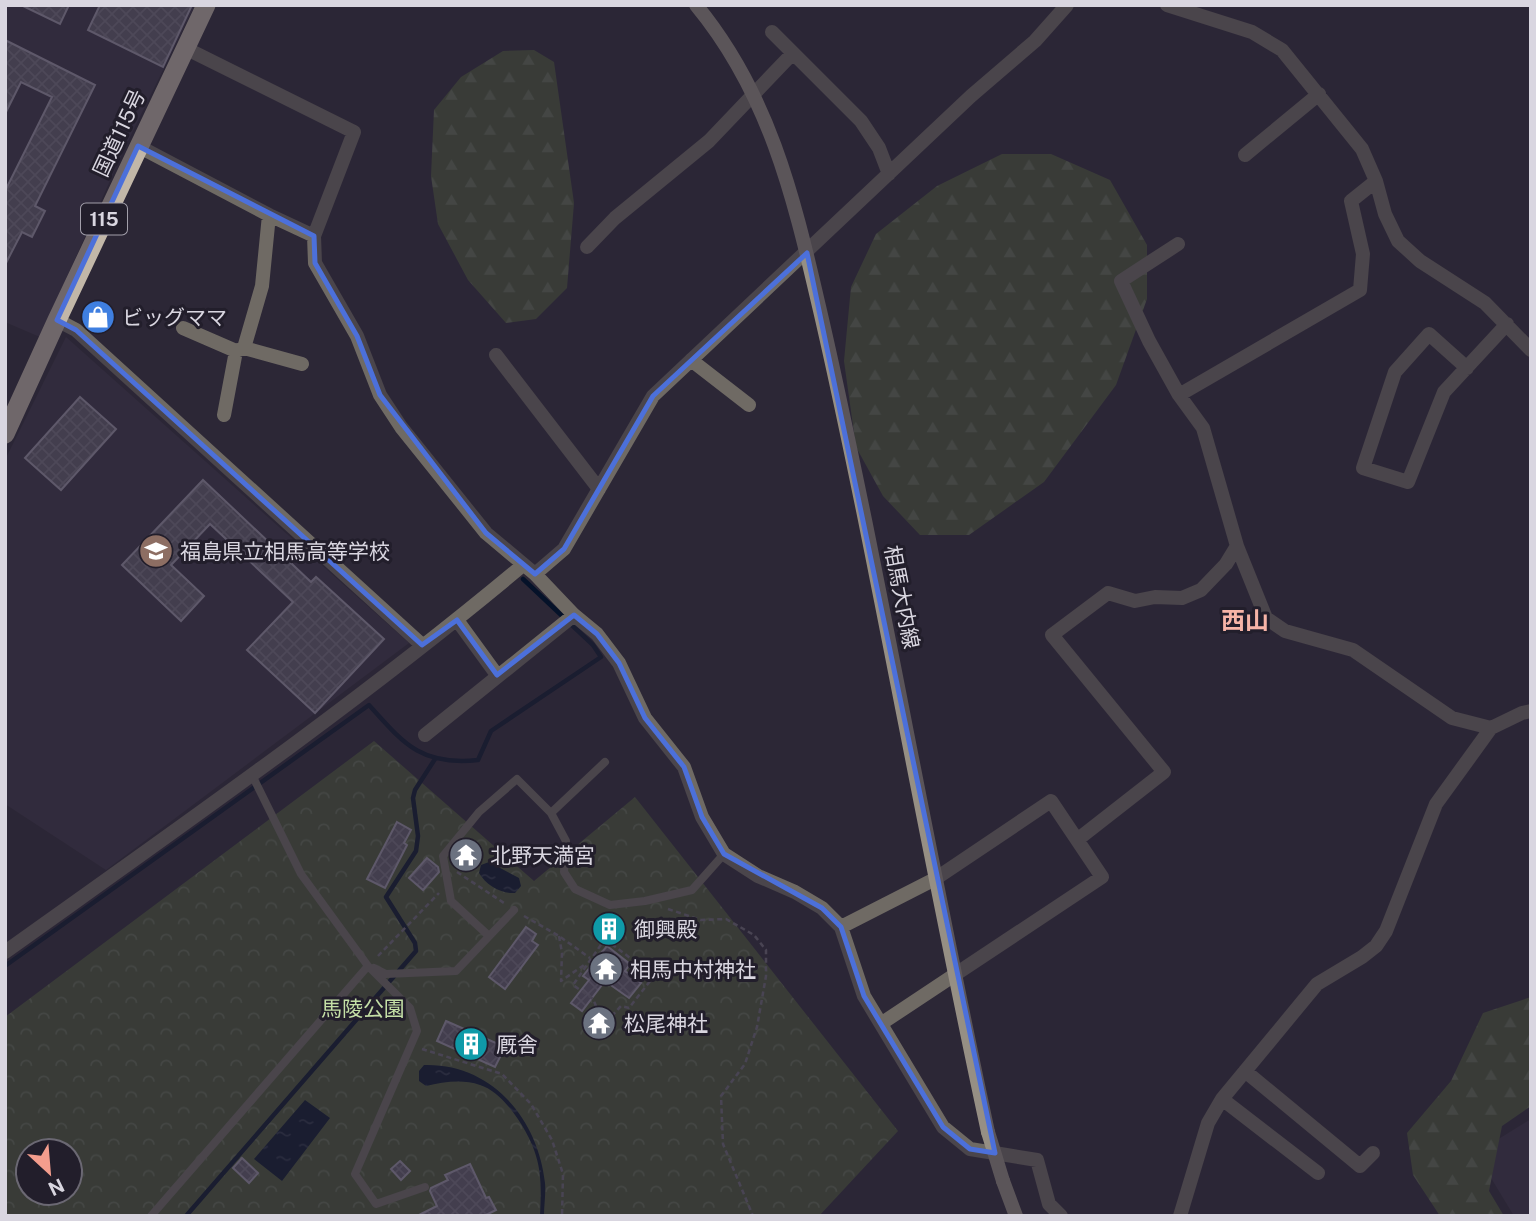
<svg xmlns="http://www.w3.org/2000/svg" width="1536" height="1221" viewBox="0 0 1536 1221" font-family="'Public Sans','Noto Sans JP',sans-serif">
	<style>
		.built { fill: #393245 }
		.forest { fill: url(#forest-firs) }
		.park { fill: url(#park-crowns); fill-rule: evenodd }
		.water { fill: url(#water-ripples) }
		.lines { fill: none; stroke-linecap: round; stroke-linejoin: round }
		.stream { stroke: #051229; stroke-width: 4.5 }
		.building { fill: url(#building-cross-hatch); stroke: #9b96a8; stroke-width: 2 }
		.path { stroke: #6d6976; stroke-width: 2.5; stroke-dasharray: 5 3.5; stroke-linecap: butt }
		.service { stroke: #6f6a64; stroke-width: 8 }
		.minor { stroke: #6f6a64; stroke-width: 14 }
		.secondary { stroke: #968f84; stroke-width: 14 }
		.trunk { stroke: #c2b7a8; stroke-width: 19 }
		.secondary-bridge { stroke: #968f84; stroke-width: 14 }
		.marked { fill: none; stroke: #4c70da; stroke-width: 5; stroke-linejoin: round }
		.labels { text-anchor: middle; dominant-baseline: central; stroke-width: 6; stroke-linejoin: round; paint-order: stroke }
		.shield { fill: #221e2b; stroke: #a29faa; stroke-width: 2 }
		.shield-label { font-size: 19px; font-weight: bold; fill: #d9d6e0 }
		.street-label { font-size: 21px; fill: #d9d6e0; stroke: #221e2b }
		.poi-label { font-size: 21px; fill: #d9d6e0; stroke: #221e2b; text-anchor: start }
		.park-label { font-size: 21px; fill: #c4dfa6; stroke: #221e2b }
		.quarter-label { font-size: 24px; font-weight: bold; fill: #f6b4a7; stroke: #221e2b }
	</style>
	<defs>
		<pattern id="forest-firs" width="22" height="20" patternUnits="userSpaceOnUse" patternTransform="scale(1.75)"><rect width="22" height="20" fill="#495639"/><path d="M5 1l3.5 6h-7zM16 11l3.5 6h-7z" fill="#636e55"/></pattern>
		<pattern id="park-crowns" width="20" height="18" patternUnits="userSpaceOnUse" patternTransform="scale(1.75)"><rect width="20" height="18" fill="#495639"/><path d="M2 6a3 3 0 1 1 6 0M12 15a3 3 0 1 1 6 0" fill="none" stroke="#636e55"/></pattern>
		<pattern id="water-ripples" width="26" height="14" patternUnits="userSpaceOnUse" patternTransform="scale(1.75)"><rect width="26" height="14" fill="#051229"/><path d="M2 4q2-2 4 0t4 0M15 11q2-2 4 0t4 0" fill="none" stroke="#293448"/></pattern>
		<pattern id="building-cross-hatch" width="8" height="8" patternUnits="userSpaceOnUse" patternTransform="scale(1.75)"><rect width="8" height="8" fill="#605b6b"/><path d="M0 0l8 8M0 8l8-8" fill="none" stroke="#767280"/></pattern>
	</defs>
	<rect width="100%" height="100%" fill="#2c2736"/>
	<path class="built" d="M5 5H195L126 145 40 337 5 322Z
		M66 337 409 643 106 870 5 804V460Z
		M1531 1119V1216H1514L1476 1153Z"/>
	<path class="forest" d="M534 50 554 62 574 203 567 288 536 319 506 323 468 280 438 224 431 176 434 110 461 77 503 51Z
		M1002 154H1051L1110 180 1147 245V299L1116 385 1044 482 969 535H920L883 496 856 447 844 361 851 287 876 234 937 186Z
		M1531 997V1106L1502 1126 1489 1191 1504 1216H1440L1413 1175 1407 1133 1451 1081 1483 1013Z"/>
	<path class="park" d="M374 741 534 881 635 797 898 1131 819 1216H5V1017ZM28 1151H70V1193H28Z"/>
	<path class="water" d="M489 862 519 878 521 886 515 893C501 894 486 885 479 873L481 865Z
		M424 1065C492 1063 538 1119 545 1183 546 1193 544 1205 544 1216H540C541 1196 542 1175 536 1156 530 1133 504 1092 480 1085 462 1079 444 1082 426 1086L419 1081V1071Z
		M305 1100 330 1118 282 1181 254 1159Z"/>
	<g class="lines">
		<path class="stream" d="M5 966 369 705C404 744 421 766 478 760L491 731 601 657 593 645 523 579
			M186 1216 416 951 415 943 386 897 416 851 418 836 413 798 415 790 435 759"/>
	</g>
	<path class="building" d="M21 5H69L60 24Z
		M100 5H192L163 67 88 30Z
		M5 40 95 85 35 206 45 211 32 237 22 232 5 265V191L52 97 21 82 5 114Z
		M80 397 116 429 61 490 25 458Z
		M203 480 311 582 316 577 384 639 315 713 247 650 293 602 210 524 171 565 204 596 181 621 122 565Z
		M397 822 411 830 404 843 407 845 385 888 367 879Z
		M471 840 481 850 461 868 451 859Z
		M427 858 438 867 439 872 423 890 409 878Z
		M526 927 536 934 532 941 538 945 505 989 489 977Z
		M607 946 630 964 625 971 641 983 629 998 605 981 582 1011 571 1003 589 980 583 976Z
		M446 1021 505 1047 495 1067 437 1041Z
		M242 1158 258 1173 249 1183 233 1168Z
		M400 1161 410 1171 401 1180 391 1169Z
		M470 1164 486 1198 489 1197 496 1210 484 1216H417L437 1206 430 1191 431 1188 448 1180 445 1175Z"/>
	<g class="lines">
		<path class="path" d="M457 872 504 903
			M668 909 701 920 726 919 754 935 766 950V976L757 1027 745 1064 721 1096 723 1144 753 1216
			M524 916 559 936 590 958
			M559 936 562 953 561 981 584 965
			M605 939 654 976 629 1008 621 1006 610 1018 596 1006 593 999 573 985Z
			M378 956 439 893
			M654 976 660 969
			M422 1049 502 1074 531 1104 552 1140 563 1174 562 1216"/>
		<path class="service" d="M252 775 301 874 368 966 410 1008 417 1031 355 1174 376 1204 425 1187
			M551 813 605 762
			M489 936 451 901 443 856 479 812 517 779 551 813 566 841 564 872 575 889 610 905 645 901 692 890 724 854
			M374 968 386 974 456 971 514 910
			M151 1216 368 966"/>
		<path class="minor" d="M1167 5 1252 32 1282 50 1362 149 1376 181 1385 214 1398 241 1420 261 1485 303 1531 350
			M772 32 793 53
			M185 48 354 132 314 236
			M138 146 269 215 314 236 315 263 357 336 380 395 401 427 486 533 535 574 574 615 597 634 619 663 645 718 684 767 702 817 724 854 758 876 795 892 822 908 841 927 935 879 1051 801 1102 877 882 1023
			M1245 155 1319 94
			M587 247 615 218 709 141 793 53 861 121 879 148 889 174
			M57 320 76 330 422 645
			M183 328 236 351
			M244 348 302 364
			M496 355 599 489
			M691 360 749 405
			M1467 368 1429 334 1395 372 1363 468 1408 482 1444 392 1507 324
			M1179 395 1360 290 1363 254 1351 201 1376 181
			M224 415 236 351 244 348 262 286 269 215
			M1237 546 1266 618 1285 631 1353 650 1452 718 1491 728
			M535 574 564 549 653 396 971 96 1035 41 1067 5
			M457 620 497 675
			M425 735 574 615
			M1077 840 1164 772 1052 635 1108 593 1135 601 1155 597 1182 598 1201 590 1226 564 1237 546 1203 428 1179 395 1149 341 1121 281 1178 244
			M841 927 864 996 943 1127 970 1149 1037 1160 1049 1204 1061 1216
			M5 952C180 827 358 703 523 565
			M1245 1071 1360 1166 1373 1153
			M1222 1099 1318 1173
			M1180 1216 1208 1123 1222 1099 1317 984 1362 957 1376 946 1386 931 1436 804 1491 728 1522 713 1531 711"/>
		<path class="secondary" d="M696 5C768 92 793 194 818 302 835 374 850 447 865 520 906 724 944 929 988 1132
			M1003 1181 1016 1216"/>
		<path class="trunk" d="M5 434 57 320 206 5"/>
		<path class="secondary-bridge" d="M988 1132 1003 1181"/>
	</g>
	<path d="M0 0H1536V1221H0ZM138 146 314 236 315 263 357 336 380 395 486 533 535 574 564 549 653 396 807 253 995 1153 970 1149 943 1127 864 996 841 927 822 908 724 854 702 817 684 767 645 718 619 663 597 634 574 615 497 675 457 620 422 645 76 330 57 320Z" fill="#2c2736" fill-opacity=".55" fill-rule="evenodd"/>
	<path class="marked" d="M138 146 314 236 315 263 357 336 380 395 486 533 535 574 564 549 653 396 807 253 995 1153 970 1149 943 1127 864 996 841 927 822 908 724 854 702 817 684 767 645 718 619 663 597 634 574 615 497 675 457 620 422 645 76 330 57 320Z"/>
	<defs>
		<g id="shop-disc" transform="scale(1.75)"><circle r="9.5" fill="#3f7fe0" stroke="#221e2b"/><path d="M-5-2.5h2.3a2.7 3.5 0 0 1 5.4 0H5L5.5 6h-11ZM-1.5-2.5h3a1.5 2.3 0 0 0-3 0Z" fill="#fff"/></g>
		<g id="school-disc" transform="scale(1.75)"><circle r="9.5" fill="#8d6e63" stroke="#221e2b"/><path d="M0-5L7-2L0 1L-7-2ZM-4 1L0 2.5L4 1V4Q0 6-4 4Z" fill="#fff"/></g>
		<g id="temple-disc" transform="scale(1.75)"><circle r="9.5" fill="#6b7280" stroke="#221e2b"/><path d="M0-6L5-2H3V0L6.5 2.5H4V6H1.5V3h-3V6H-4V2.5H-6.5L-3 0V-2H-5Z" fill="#fff"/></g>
		<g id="building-disc" transform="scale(1.75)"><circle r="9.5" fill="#0f9aa8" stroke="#221e2b"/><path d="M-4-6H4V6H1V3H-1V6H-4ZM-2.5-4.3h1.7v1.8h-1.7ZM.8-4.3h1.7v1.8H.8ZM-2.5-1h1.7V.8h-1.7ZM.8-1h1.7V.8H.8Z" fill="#fff"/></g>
	</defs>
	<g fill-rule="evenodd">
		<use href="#shop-disc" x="98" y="317"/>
		<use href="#school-disc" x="156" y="551"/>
		<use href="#temple-disc" x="466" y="855"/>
		<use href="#building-disc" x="609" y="929"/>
		<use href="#temple-disc" x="606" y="969"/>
		<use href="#temple-disc" x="599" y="1023"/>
		<use href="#building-disc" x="471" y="1044"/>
	</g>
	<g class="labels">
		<rect class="shield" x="81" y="203.5" width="46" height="31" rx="5"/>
		<g class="shield-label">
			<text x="104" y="219">115</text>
		</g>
		<g class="street-label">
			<text transform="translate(119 133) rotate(-65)">国道115号</text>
			<text transform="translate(902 597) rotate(79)">相馬大内線</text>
		</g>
		<g class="poi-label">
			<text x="122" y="317">ビッグママ</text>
			<text x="180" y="551">福島県立相馬高等学校</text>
			<text x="490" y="855">北野天満宮</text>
			<text x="634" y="929">御興殿</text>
			<text x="630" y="969">相馬中村神社</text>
			<text x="624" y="1023">松尾神社</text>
			<text x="496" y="1044">厩舎</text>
		</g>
		<g class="park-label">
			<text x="363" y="1008">馬陵公園</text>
		</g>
		<g class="quarter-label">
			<text x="1245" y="620">西山</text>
		</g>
	</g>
	<rect width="1536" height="1221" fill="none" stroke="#d9d6e0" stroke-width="14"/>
	<g transform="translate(49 1172) rotate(154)"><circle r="33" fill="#221e2b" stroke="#6b6873" stroke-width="2"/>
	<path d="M0-5L12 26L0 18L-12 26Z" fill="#f49d8d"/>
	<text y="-10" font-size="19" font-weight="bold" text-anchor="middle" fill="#d9d6e0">N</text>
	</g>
</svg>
